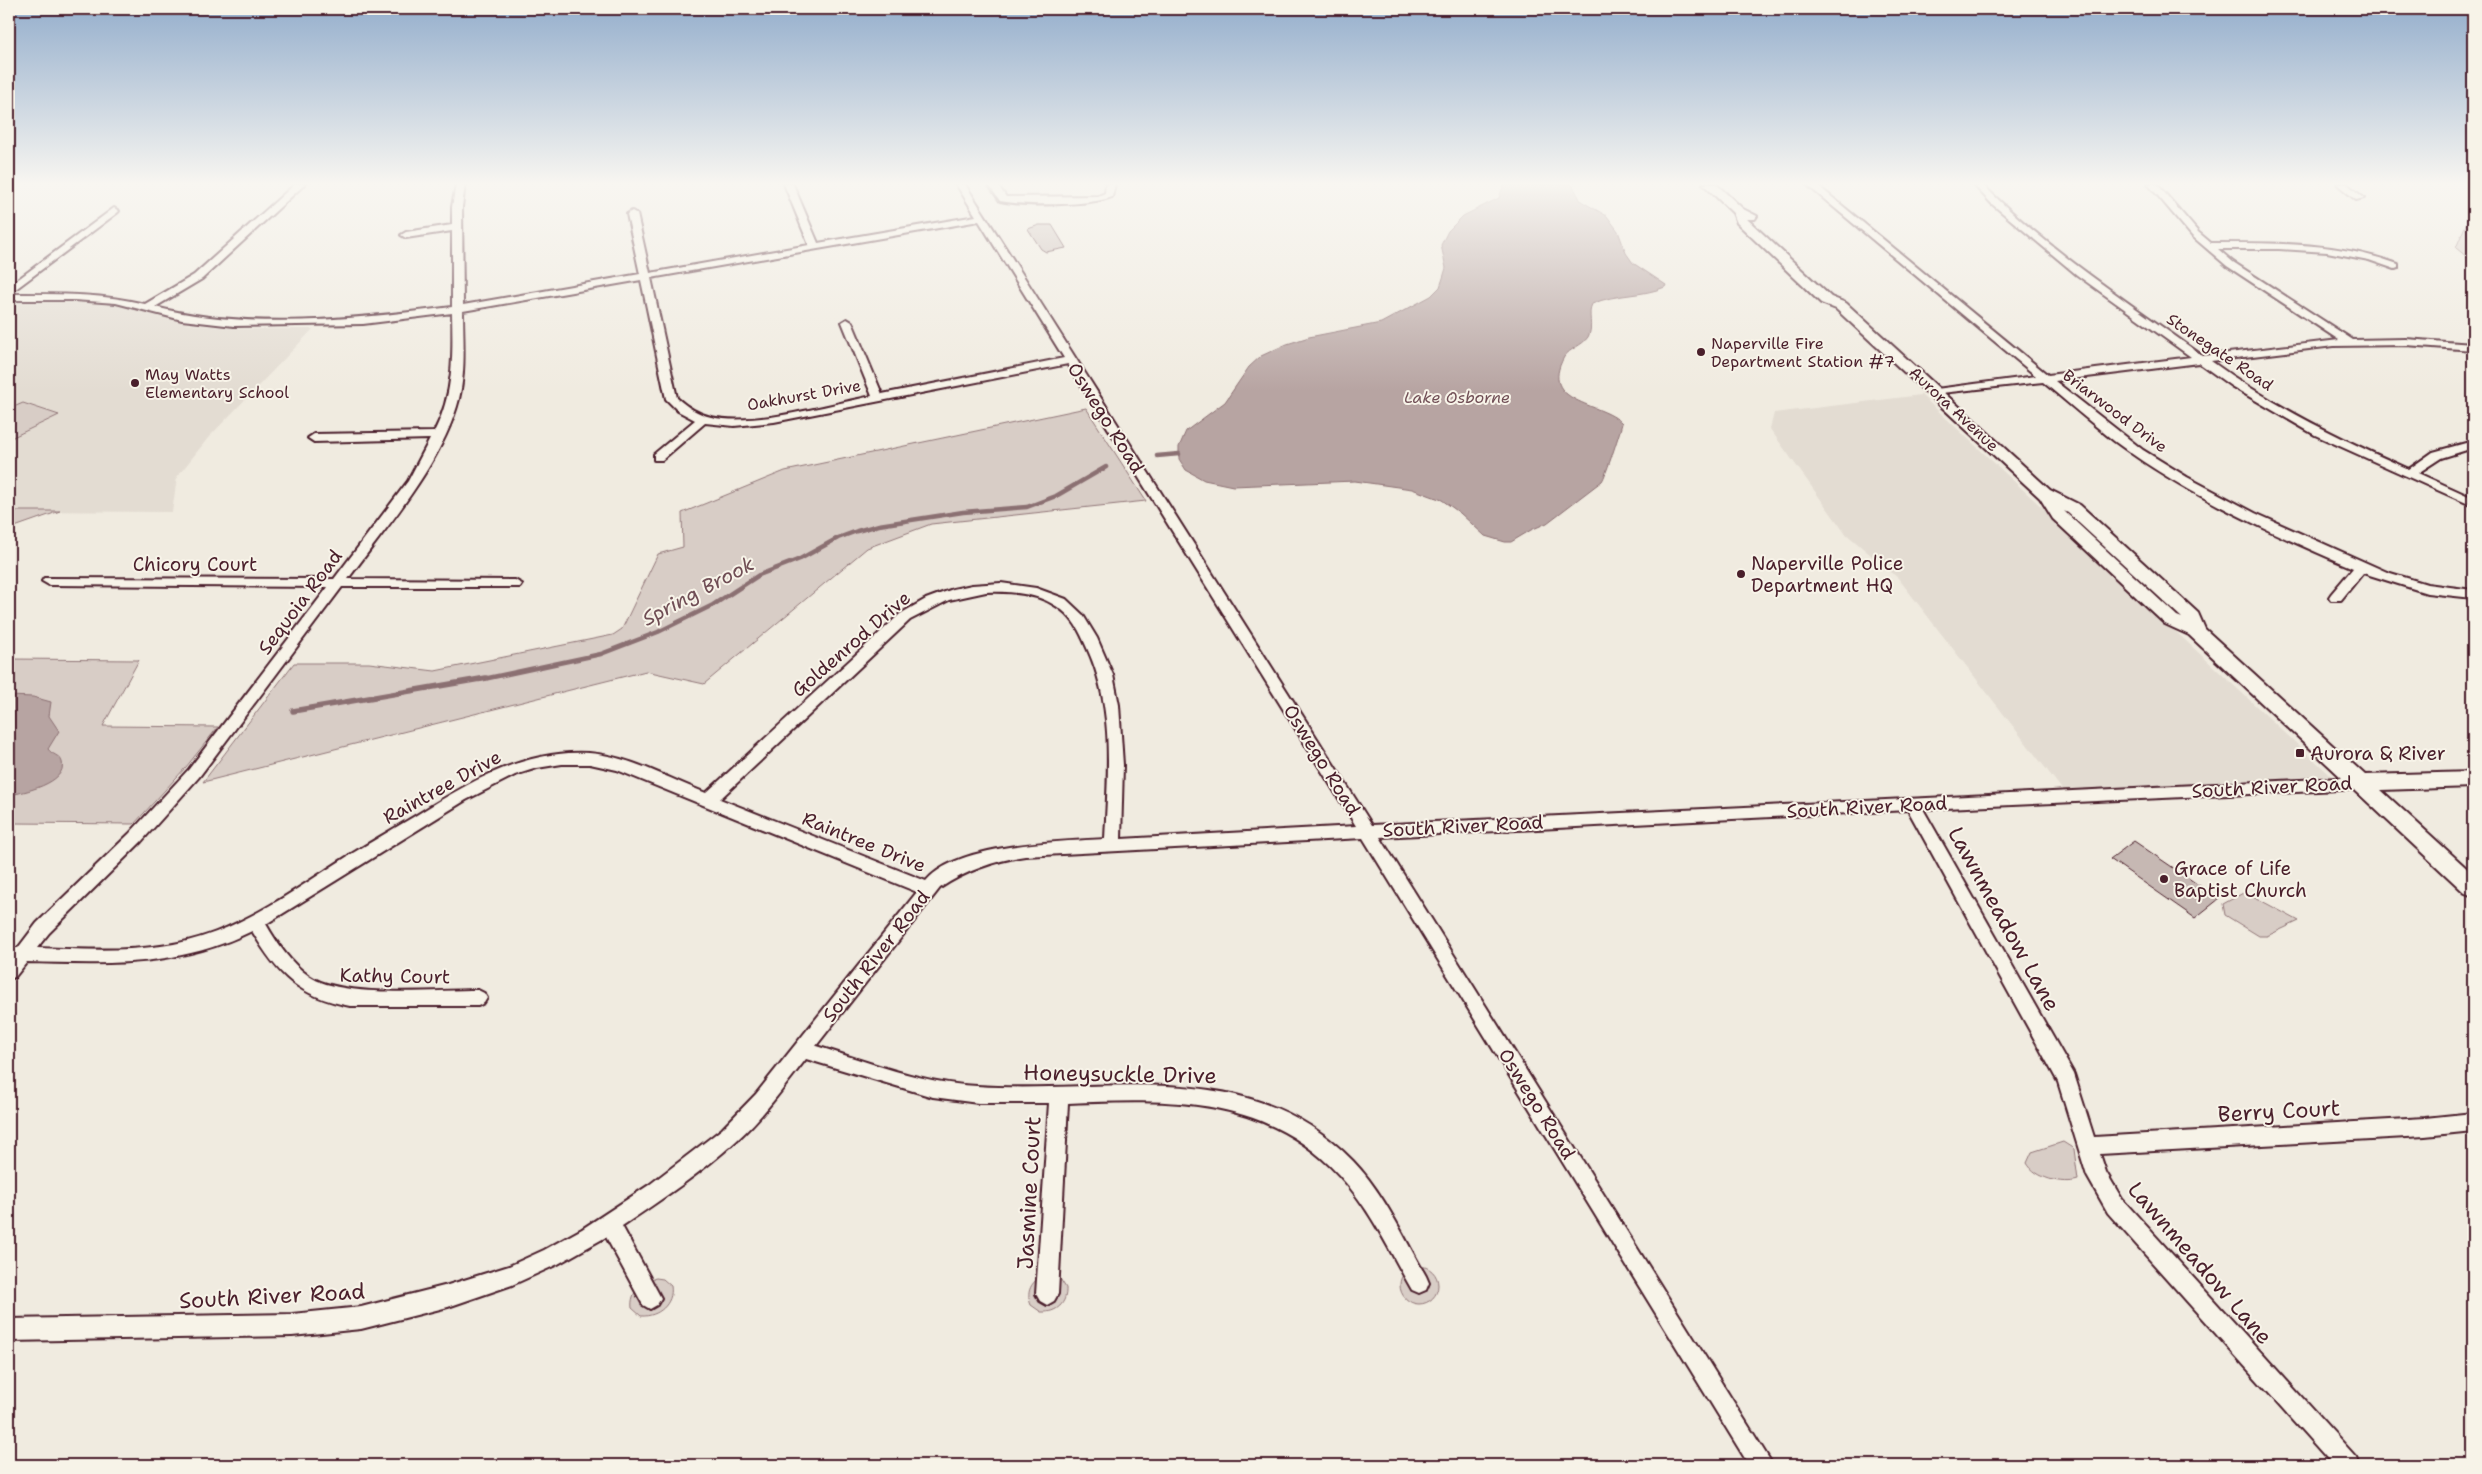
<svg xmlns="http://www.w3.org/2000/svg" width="2482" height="1474" viewBox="0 0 2482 1474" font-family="'Shantell Sans',sans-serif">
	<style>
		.built { fill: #e3dcd2 }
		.green { fill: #d8cdc6; stroke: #917678 }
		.water { fill: #b7a4a2; stroke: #8b6f72 }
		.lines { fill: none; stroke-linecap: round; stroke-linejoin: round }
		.stream-far1 { stroke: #8b6f72; stroke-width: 4.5 }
		.stream { stroke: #8b6f72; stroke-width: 5.5 }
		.building { fill: #c6b8b3; stroke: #4a1f2b }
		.street-casing { stroke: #4a1f2b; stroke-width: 4 }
		.secondary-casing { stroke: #4a1f2b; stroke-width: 4 }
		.street { fill: #f7f3e8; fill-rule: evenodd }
		.secondary { fill: #f7f3e8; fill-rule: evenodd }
		.poi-dot { fill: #4a1f2b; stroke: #f7f3e8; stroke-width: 2 }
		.labels { text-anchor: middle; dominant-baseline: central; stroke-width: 4; stroke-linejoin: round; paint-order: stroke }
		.far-poi-label { font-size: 16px; fill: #4a1f2b; stroke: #f7f3e8; text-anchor: start }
		.far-street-label { font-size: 16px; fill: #4a1f2b; stroke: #f7f3e8 }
		.far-water-label { font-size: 16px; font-style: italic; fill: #704e55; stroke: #f7f3e8 }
		.street-label { font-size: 19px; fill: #4a1f2b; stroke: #f7f3e8 }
		.poi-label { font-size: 19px; fill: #4a1f2b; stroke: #f7f3e8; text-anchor: start }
		.water-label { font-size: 20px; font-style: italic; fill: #704e55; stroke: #f7f3e8 }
		.near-street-label { font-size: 22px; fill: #4a1f2b; stroke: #f7f3e8 }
	</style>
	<rect width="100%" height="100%" fill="#f0ebe0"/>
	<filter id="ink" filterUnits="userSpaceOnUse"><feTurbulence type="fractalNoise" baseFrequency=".02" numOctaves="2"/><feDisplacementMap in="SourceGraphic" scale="10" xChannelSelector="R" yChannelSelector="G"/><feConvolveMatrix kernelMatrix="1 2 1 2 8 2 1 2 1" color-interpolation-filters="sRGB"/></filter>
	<g filter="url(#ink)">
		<path class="built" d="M9 302H88L114 304 188 324 244 329H313L208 438 177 477 172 512 9 511Z
			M1921 395 2340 784 2068 797 1898 578 1845 533 1770 429 1774 413Z"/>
		<path class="green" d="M2473 207V262L2456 248Z
			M23 403 59 415 9 439V409Z
			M1086 408 1146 501 931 524 867 548 704 684 646 671 203 782 294 663H369L435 671 613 635 622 629 658 554 683 547 682 513 785 471Z
			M9 511H60L9 529Z
			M2064 512 2087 529 2184 618H2181Z
			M9 659 139 660 103 726 218 727 186 767 134 824 13 823 9 826Z
			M2245 892 2299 921 2267 936H2259L2225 915 2223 904Z
			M2063 1142 2074 1149 2078 1180C2062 1185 2035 1178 2027 1163L2032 1152Z
			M1400 1285a19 19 0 1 1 38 0a19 19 0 1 1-38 0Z
			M1040 1277H1059L1066 1288C1067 1303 1057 1313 1041 1312L1031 1305C1026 1293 1030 1284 1040 1277Z
			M656 1278 663 1279 671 1286C674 1304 658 1317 641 1316L632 1308C630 1292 642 1281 656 1278Z"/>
		<path class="water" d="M1504 184H1572L1581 201 1607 216 1618 231 1626 253 1633 263 1666 285 1665 287C1642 297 1616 293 1592 304 1587 314 1594 327 1588 337 1582 346 1570 348 1564 357 1538 404 1602 402 1622 423 1622 426 1605 478 1602 481L1547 523 1531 530 1511 542H1505L1485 536 1460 513 1442 500 1412 489 1355 481 1233 486 1204 480 1186 470 1179 459V447L1186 431 1225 402 1249 367 1261 356 1287 344 1309 337 1381 323 1431 296 1440 287 1443 278 1446 268 1441 245 1448 231 1463 216 1499 198Z
			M9 696 33 697 51 702 49 716 59 731 48 749C52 755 60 755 62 762 68 783 22 793 9 795Z"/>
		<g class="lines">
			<path class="stream-far1" d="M1157 456 1179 454
				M479 680 601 654 658 632 713 605 759 575 800 559 838 538 857 531 879 525 963 512 1027 507 1056 496 1106 467"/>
			<path class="stream" d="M293 711 486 678"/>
		</g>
		<path class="building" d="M1039 225H1052L1066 248 1046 252 1041 249 1028 229Z
			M2134 841 2219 899 2195 918 2110 859Z"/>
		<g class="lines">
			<g class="street-casing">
				<path id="street" d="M295 184H305L202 279 155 307C249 331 357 319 452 307V231L406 238 401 235 406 232 452 225V207L456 184H465L462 207 463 305 640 274 627 214 632 211 637 214 650 273 809 245 784 184H793L818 243 976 216 956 184H965L1372 825 2360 777 2365 779 2368 783 2365 787 2360 789 1923 809 2074 1074 2094 1137 2425 1118 2473 1113V1131L2425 1136 2100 1154 2106 1172 2122 1199 2356 1457 2359 1465H2333L2108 1213 2087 1176 2058 1082 1908 810 1380 837 1773 1465H1749L1363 838 1025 856C994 861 967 870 940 888L816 1046C869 1062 921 1083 977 1086 1109 1095 1248 1053 1353 1161 1384 1193 1404 1238 1426 1276L1429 1283 1426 1290 1419 1293 1412 1290C1390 1252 1370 1208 1339 1175 1265 1095 1168 1099 1068 1103L1058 1294 1054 1301 1047 1305 1040 1301 1036 1294 1049 1103H978L933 1097 806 1059C784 1087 763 1117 736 1141 701 1173 661 1200 622 1226L661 1298 657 1305 650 1309 643 1305 606 1237 558 1264 512 1285 448 1307 361 1329 292 1336 9 1341V1319L292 1314 361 1307 448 1285 509 1266 544 1250 582 1229 649 1185 722 1129 756 1094 917 892 617 770 590 764H562L537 768 515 775 466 800 266 924C277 943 290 963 309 976 342 999 436 990 478 990L484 993 487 998 484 1003 478 1006H350C298 996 278 975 252 931 177 968 107 964 27 962L15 977 9 979V948H18L37 923 129 834 189 769 328 587 49 585 42 581 44 578 334 579 408 481 430 439 314 442 308 438 314 434 434 432C454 394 453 354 452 313L363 324 234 326 182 320 116 303 74 300H9V286L114 208 119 211 117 213 9 294C55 294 100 293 145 304L194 275ZM979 221 1064 358 882 394 852 322 847 319 842 322 872 396C827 405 755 427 711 417 698 414 687 407 677 398L651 278ZM641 280 666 399 678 411 695 420 654 454V460H662L705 423 734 426 774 422 1068 364 1356 826 1121 839 1123 765 1119 705 1113 675 1097 638 1083 615 1066 599 1036 588 1001 583 972 585 953 589 926 599 900 614 706 793C669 779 629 756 589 753 524 749 468 783 415 816 387 833 358 849 331 867 294 891 257 916 216 932 160 954 97 950 37 948L49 933 141 842 199 777 342 587H520L522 584 515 580 348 579C387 526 443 462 459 399 466 370 463 340 463 311ZM986 592C1010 591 1036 593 1056 606 1073 616 1080 632 1087 648 1115 709 1108 774 1105 839 1059 842 958 843 926 881L720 799 910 620 949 600Z
					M988 184H997L1006 197 1098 196 1105 193 1106 184H1115L1112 197C1090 206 1024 206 1000 201Z
					M1806 184H1816L2048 375 2191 357 2077 275 1992 204 1973 184H1982C2048 250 2128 302 2203 356L2339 340 2227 266 2192 236 2148 184H2157L2198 232 2211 243C2276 243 2337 242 2398 264V268L2395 269 2369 260 2327 252 2279 249H2218L2233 262 2353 340 2406 339 2473 344V350L2406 345 2334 346 2211 361C2273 406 2339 438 2409 469L2433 452 2473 441V448L2441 458 2418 473 2473 498V506L2315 435 2231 386 2199 363 2055 381 2143 450 2187 477 2255 513 2387 572 2427 584 2473 590V598L2427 593 2363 573 2341 600H2331L2329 597 2331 594 2353 568C2271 533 2185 494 2114 441 2090 422 2067 402 2043 382L1932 394 1930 392 1936 389 2036 376Z
					M2337 184H2347L2364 198 2356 200Z"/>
			</g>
			<g class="secondary-casing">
				<path id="secondary" d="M1703 184H1716L1743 209 1757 216 1755 219H1747L1831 297 1846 303 2050 490 2080 505 2198 613 2205 629 2365 775 2473 772V787L2381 790 2473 874V896L2465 893 2189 635 2165 624 2053 519 2040 498 1836 309 1821 303 1737 223 1733 213ZM2064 511 2068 513 2182 618 2177 616Z"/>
			</g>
			<use href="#street" class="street"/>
			<use href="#secondary" class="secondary"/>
		</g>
	</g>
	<linearGradient id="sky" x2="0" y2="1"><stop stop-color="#94aecc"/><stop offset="0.47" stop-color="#f8f6f1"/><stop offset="1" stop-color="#f8f6f1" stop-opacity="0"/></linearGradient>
	<rect width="2482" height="391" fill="url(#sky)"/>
	<g class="poi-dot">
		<circle cx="1701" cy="352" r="5"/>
		<circle cx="135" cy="383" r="5"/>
		<circle cx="1741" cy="574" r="5"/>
		<rect x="2295" y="748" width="10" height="10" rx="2.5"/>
		<circle cx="2164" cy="879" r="5"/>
	</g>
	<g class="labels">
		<g class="far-poi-label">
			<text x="1711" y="343">Naperville Fire<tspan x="1711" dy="18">Department Station #7</tspan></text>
			<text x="145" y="374">May Watts<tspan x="145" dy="18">Elementary School</tspan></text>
		</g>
		<g class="far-street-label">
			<text transform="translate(2220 352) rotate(34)">Stonegate Road</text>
			<text transform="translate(804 395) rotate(-10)">Oakhurst Drive</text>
			<text transform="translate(1954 409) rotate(43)">Aurora Avenue</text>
			<text transform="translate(2115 411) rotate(37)">Briarwood Drive</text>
		</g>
		<g class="far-water-label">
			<text x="1457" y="397">Lake Osborne</text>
		</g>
		<g class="street-label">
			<text transform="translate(1106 418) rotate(58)">Oswego Road</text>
			<text x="195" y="564">Chicory Court</text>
			<text transform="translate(300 602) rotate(-53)">Sequoia Road</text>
			<text transform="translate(851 644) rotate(-41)">Goldenrod Drive</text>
			<text transform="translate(1322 760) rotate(58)">Oswego Road</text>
			<text transform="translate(442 787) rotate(-29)">Raintree Drive</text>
			<text transform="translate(2272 787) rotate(-3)">South River Road</text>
			<text transform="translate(1867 807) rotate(-3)">South River Road</text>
			<text transform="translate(1463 826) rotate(-3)">South River Road</text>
			<text transform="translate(864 842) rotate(22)">Raintree Drive</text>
			<text transform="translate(876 956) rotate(-52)">South River Road</text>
			<text transform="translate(395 976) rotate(1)">Kathy Court</text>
			<text transform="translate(1537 1104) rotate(58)">Oswego Road</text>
		</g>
		<g class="poi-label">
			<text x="1751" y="563">Naperville Police<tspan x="1751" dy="22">Department HQ</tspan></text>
			<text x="2310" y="753">Aurora &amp; River</text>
			<text x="2174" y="868">Grace of Life<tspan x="2174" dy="22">Baptist Church</tspan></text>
		</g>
		<g class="water-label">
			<text transform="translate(698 591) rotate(-28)">Spring Brook</text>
		</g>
		<g class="near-street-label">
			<text transform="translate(2004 919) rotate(61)">Lawnmeadow Lane</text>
			<text transform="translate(1120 1074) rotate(1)">Honeysuckle Drive</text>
			<text transform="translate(2279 1111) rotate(-3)">Berry Court</text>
			<text transform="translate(1029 1193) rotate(-87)">Jasmine Court</text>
			<text transform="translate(2200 1263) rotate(49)">Lawnmeadow Lane</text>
			<text transform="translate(272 1296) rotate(-3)">South River Road</text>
		</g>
	</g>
	<rect width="2482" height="1474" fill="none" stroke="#f7f3e8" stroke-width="30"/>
	<rect x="15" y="15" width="2452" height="1444" fill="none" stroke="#4a1f2b" stroke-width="2" filter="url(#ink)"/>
</svg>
